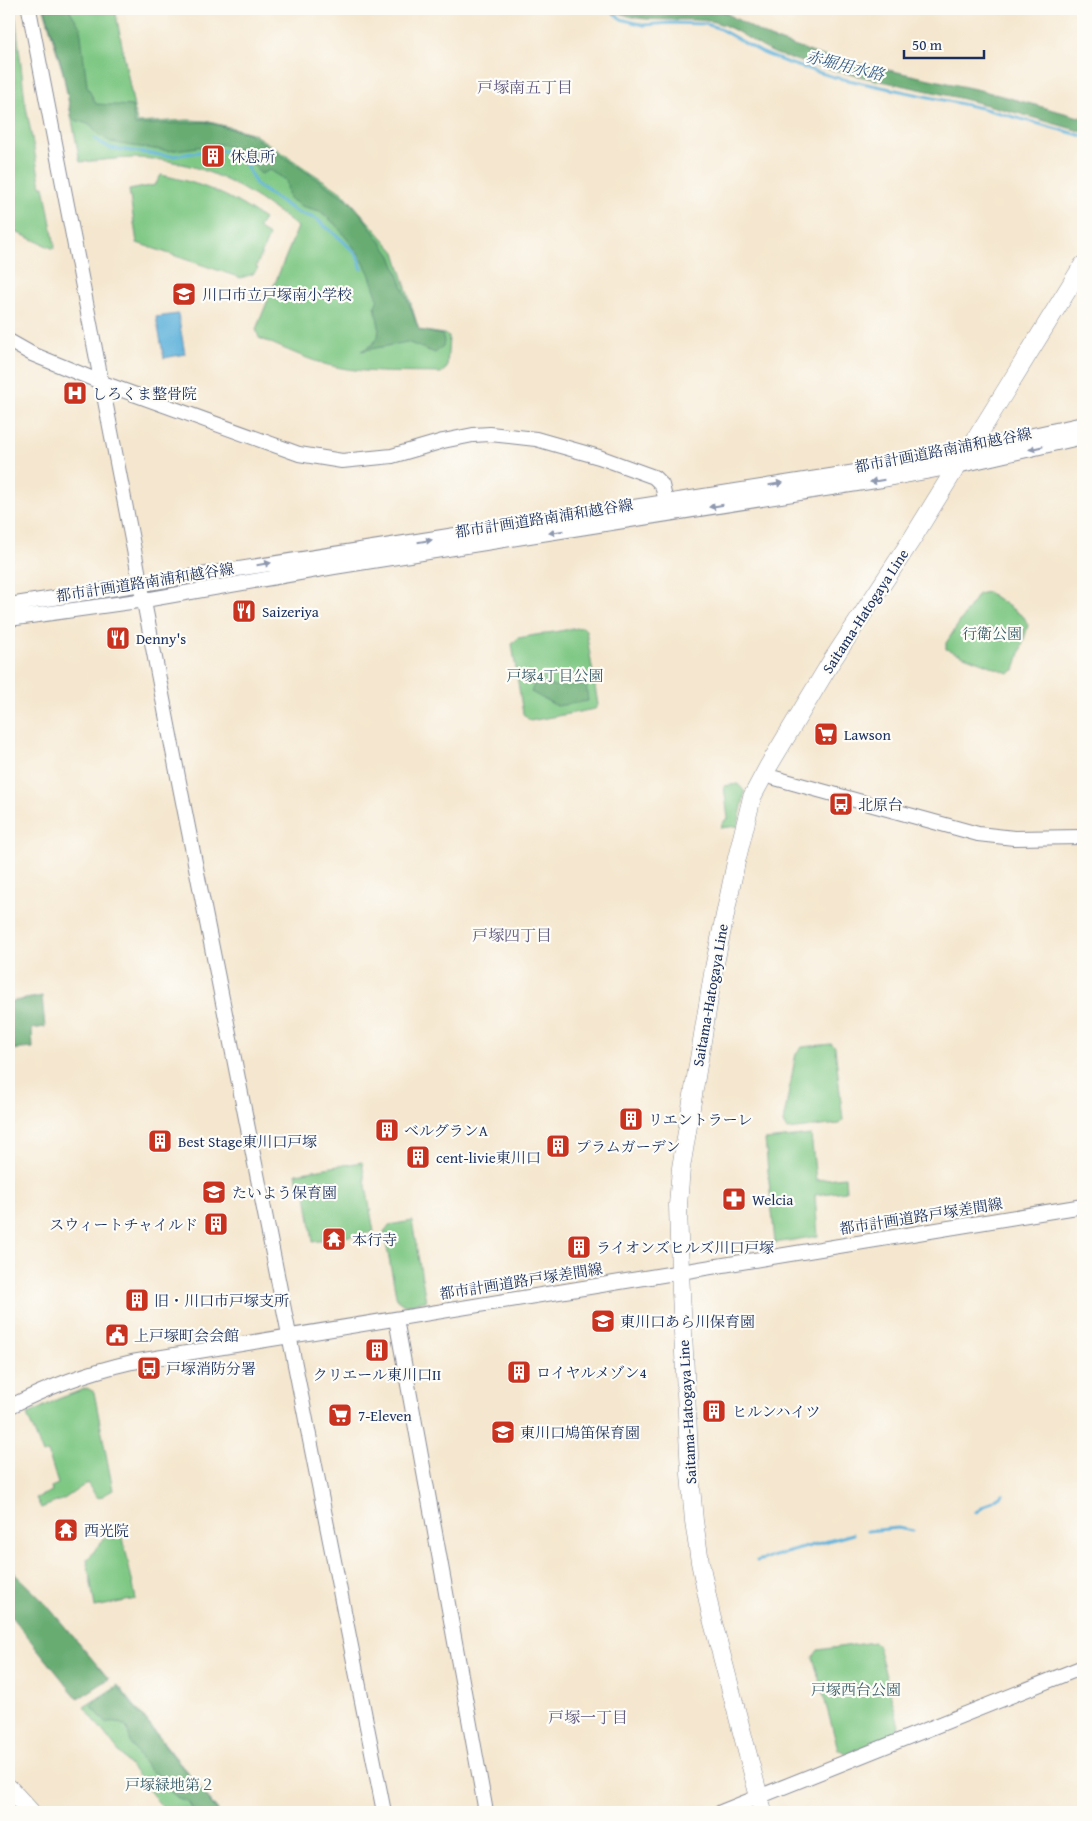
<svg xmlns="http://www.w3.org/2000/svg" width="1092" height="1821" viewBox="0 0 1092 1821" font-family="'Gentium Book Plus','Noto Serif JP',serif">
	<style>
		.green { fill: #7fc884; stroke: #4d7c71 }
		.forest { fill: #67ac72; stroke: #416e68 }
		.water { fill: #60b3db; stroke: #3e719c }
		.lines { fill: none; stroke-linecap: round; stroke-linejoin: round }
		.stream { stroke: #60b3db; stroke-width: 3 }
		.minor-casing { stroke: #888b96; stroke-width: 16 }
		.major-casing { stroke: #888b96; stroke-width: 19 }
		.minor { stroke: #fff; stroke-width: 14 }
		.major { stroke: #fff; stroke-width: 18 }
		.oneway { fill: #8d97ae }
		.labels { text-anchor: middle; dominant-baseline: central; stroke-width: 4.5; stroke-linejoin: round; paint-order: stroke }
		.poi-label { font-size: 15px; fill: #1b2f5e; stroke: #fdfcf7; text-anchor: start }
		.street-label { font-size: 15px; fill: #1b2f5e; stroke: #fdfcf7 }
		.park-label { font-size: 15px; fill: #395d69; stroke: #fdfcf7 }
		.water-label { font-size: 16px; font-style: italic; fill: #335d8a; stroke: #fdfcf7 }
		.neighbourhood-label { font-size: 16px; fill: #615980; stroke: #fdfcf7 }
	</style>
	<rect width="100%" height="100%" fill="#fdfcf7"/>
	<filter id="ink" filterUnits="userSpaceOnUse"><feTurbulence type="fractalNoise" baseFrequency=".02" numOctaves="2"/><feDisplacementMap in="SourceGraphic" scale="10" xChannelSelector="R" yChannelSelector="G"/><feConvolveMatrix kernelMatrix="1 2 1 2 8 2 1 2 1" color-interpolation-filters="sRGB"/></filter>
	<filter id="wash" filterUnits="userSpaceOnUse"><feTurbulence type="fractalNoise" baseFrequency=".0096" numOctaves="4" result="noise"/><feDisplacementMap in="SourceGraphic" scale="20" xChannelSelector="R" yChannelSelector="G"/><feGaussianBlur stdDeviation="1.12" result="paint"/><feColorMatrix in="noise" values="0 0 0 0 0 0 0 0 0 0 0 0 0 0 0 0 0 1.4 0 .05"/><feComposite in="paint" operator="in"/></filter>
	<g filter="url(#wash)">
		<rect width="100%" height="100%" fill="#f5e7cf"/>
		<path class="green" d="M9 9H14L16 21 25 101 41 186H44L55 246 54 249 9 229Z
			M44 9H115L137 123 188 120 206 121 252 133 344 194 395 252 419 330 444 334 449 337 447 368 441 373C406 372 369 374 336 367 309 361 284 348 259 338L256 329 298 227C246 187 201 159 134 158 116 158 98 161 80 162L63 73Z
			M161 175C201 183 230 195 264 219L258 228 269 236 256 267 258 268 253 274 241 278 137 243 129 190 155 185Z
			M988 592 1024 617 1028 625 1015 670 1008 673 946 649V643L978 594Z
			M583 627 586 630 598 705 595 709 530 721 523 714 512 644 518 638Z
			M738 784 745 792 738 826 720 828 725 820 728 819 724 786Z
			M832 1044 835 1047 843 1120 839 1124 787 1130 783 1123 796 1053 802 1047Z
			M811 1135 816 1180 845 1177 846 1191 815 1195 818 1236 775 1243 765 1140Z
			M362 1162 374 1232 313 1242 305 1187H298L296 1173Z
			M412 1221 426 1301 404 1305 397 1300 384 1233 389 1225Z
			M87 1388 94 1392 113 1490 99 1498 96 1496 87 1483 64 1499 41 1508 36 1498 52 1491 51 1487 58 1484 48 1452 43 1454 27 1415 58 1399Z
			M121 1528 136 1599 95 1607 87 1560 111 1530Z
			M874 1642 878 1646 899 1726 895 1733 847 1754 838 1749 813 1657 818 1650Z
			M118 1685 219 1812H166L84 1707Z"/>
		<path class="forest" d="M45 9H69L80 27 87 86 96 104 132 106 135 125 205 122 248 133 347 199 358 210 391 256 419 330 442 335 444 341 443 346 435 353 407 342 361 351 372 345 378 337 379 327 375 306 378 299 369 273 359 254 336 225 320 211 301 206 289 198 286 180 270 170 261 174 244 154 237 149 220 144 168 151 126 145 111 142 98 134 91 125 72 119 63 71Z
			M614 9H719L770 38 820 55 980 90 1083 118V132C1042 120 1001 108 959 98 901 84 842 75 785 57 759 50 740 28 714 22 687 16 634 26 614 9Z
			M535 682 554 686 586 682 588 701 557 706 531 692Z
			M42 996 45 1027 32 1029 33 1048 10 1050 9 1002Z
			M9 1556 15 1574 45 1603 109 1679 78 1699 9 1614Z
			M118 1687 218 1812H193L189 1802 178 1798 168 1790 158 1775 149 1770 132 1746 127 1728C121 1723 114 1720 106 1723L91 1705Z"/>
		<path class="water" d="M178 314 185 354 164 358 156 317Z"/>
		<g class="lines">
			<path class="stream" d="M609 9 621 19 644 25 670 23 706 24 718 28 763 53 788 63 834 77 981 108 1083 136
				M95 139 110 148 161 155 173 156 212 150 226 151 239 156 245 163 257 186 297 212 315 218 341 239 357 255 362 269
				M976 1512 1003 1494
				M867 1531 898 1528 913 1531
				M757 1561 853 1534"/>
		</g>
	</g>
	<g filter="url(#ink)">
		<g class="lines">
			<g class="minor-casing">
				<path id="minor" d="M29 9 180 787 384 1812
					M9 341 32 354 103 383 299 454 342 461 392 456 443 441 473 435 490 434 536 439 599 457 654 477 662 485 666 502
					M9 605 894 466 1083 424
					M9 619 145 600 334 567 882 480 957 466 1083 437
					M764 775 978 834 1014 838 1083 837
					M396 1319 486 1812
					M9 1407C48 1387 88 1372 132 1362L1083 1206
					M721 1812 1083 1667"/>
			</g>
			<g class="major-casing">
				<path id="major" d="M9 1788 31 1812
					M763 1812 711 1615 700 1562 694 1521 690 1474 680 1272 678 1205 681 1168 714 968 736 862 752 797 768 767 831 662 912 539 957 466 969 450 1083 265"/>
			</g>
			<use href="#minor" class="minor"/>
			<use href="#major" class="major"/>
		</g>
		<defs><path id="oneway-solid" d="M-6-.8H1V-3.2L6.5 0L1 3.2V.8H-6Z" transform="scale(1.25)"/></defs>
		<g class="oneway">
			<use href="#oneway-solid" transform="translate(1036 448) rotate(167)"/>
			<use href="#oneway-solid" transform="translate(877 481) rotate(171)"/>
			<use href="#oneway-solid" transform="translate(776 484) rotate(-9)"/>
			<use href="#oneway-solid" transform="translate(716 506) rotate(171)"/>
			<use href="#oneway-solid" transform="translate(556 532) rotate(171)"/>
			<use href="#oneway-solid" transform="translate(425 541) rotate(-9)"/>
			<use href="#oneway-solid" transform="translate(264 564) rotate(-9)"/>
		</g>
	</g>
	<defs>
		<g id="building-square" transform="scale(1.25)"><rect x="-9" y="-9" width="18" height="18" rx="4" fill="#c8321e" stroke="#fdfcf7"/><path d="M-4-6H4V6H1V3H-1V6H-4ZM-2.5-4.3h1.7v1.8h-1.7ZM.8-4.3h1.7v1.8H.8ZM-2.5-1h1.7V.8h-1.7ZM.8-1h1.7V.8H.8Z" fill="#fff"/></g>
		<g id="school-square" transform="scale(1.25)"><rect x="-9" y="-9" width="18" height="18" rx="4" fill="#c8321e" stroke="#fdfcf7"/><path d="M0-5L7-2L0 1L-7-2ZM-4 1L0 2.5L4 1V4Q0 6-4 4Z" fill="#fff"/></g>
		<g id="hospital-square" transform="scale(1.25)"><rect x="-9" y="-9" width="18" height="18" rx="4" fill="#c8321e" stroke="#fdfcf7"/><path d="M-5-5h3v3.5h4V-5h3V5h-3V1.5h-4V5h-3Z" fill="#fff"/></g>
		<g id="restaurant-square" transform="scale(1.25)"><rect x="-9" y="-9" width="18" height="18" rx="4" fill="#c8321e" stroke="#fdfcf7"/><path d="M-5-6h1v4h1v-4h1v4h1v-4h1v5L-1.5 .5V6h-2V.5L-5-1ZM5-6V6H3V1.5H1.5Q1.5-4 5-6Z" fill="#fff"/></g>
		<g id="supermarket-square" transform="scale(1.25)"><rect x="-9" y="-9" width="18" height="18" rx="4" fill="#c8321e" stroke="#fdfcf7"/><path d="M-6-5.5h2.5l.6 2H6L4.5 2H-2.5L-4.4-4H-6ZM-1.5 3.2a1.3 1.3 0 1 0 .1 0ZM3 3.2a1.3 1.3 0 1 0 .1 0Z" fill="#fff"/></g>
		<g id="bus-square" transform="scale(1.25)"><rect x="-9" y="-9" width="18" height="18" rx="4" fill="#c8321e" stroke="#fdfcf7"/><path d="M-5-6H5V4H4V6H2V4H-2V6H-4V4H-5ZM-3.5-4V0h7V-4ZM-3.5 1.2v1.5H-2V1.2ZM2 1.2v1.5H3.5V1.2Z" fill="#fff"/></g>
		<g id="pharmacy-square" transform="scale(1.25)"><rect x="-9" y="-9" width="18" height="18" rx="4" fill="#c8321e" stroke="#fdfcf7"/><path d="M-2-6h4v4h4v4h-4v4h-4v-4h-4v-4h4Z" fill="#fff"/></g>
		<g id="temple-square" transform="scale(1.25)"><rect x="-9" y="-9" width="18" height="18" rx="4" fill="#c8321e" stroke="#fdfcf7"/><path d="M0-6L5-2H3V0L6.5 2.5H4V6H1.5V3h-3V6H-4V2.5H-6.5L-3 0V-2H-5Z" fill="#fff"/></g>
		<g id="civic-square" transform="scale(1.25)"><rect x="-9" y="-9" width="18" height="18" rx="4" fill="#c8321e" stroke="#fdfcf7"/><path d="M-.6-6.5H3V-4.5H.6V-3L4-1V1h2V6H-6V1h2V-1L-.6-3ZM-1.2 2.5V6h2.4V2.5Z" fill="#fff"/></g>
	</defs>
	<g fill-rule="evenodd">
		<use href="#building-square" x="213" y="156"/>
		<use href="#school-square" x="184" y="294"/>
		<use href="#hospital-square" x="75" y="393"/>
		<use href="#restaurant-square" x="244" y="611"/>
		<use href="#restaurant-square" x="118" y="638"/>
		<use href="#supermarket-square" x="826" y="734"/>
		<use href="#bus-square" x="841" y="804"/>
		<use href="#building-square" x="631" y="1119"/>
		<use href="#building-square" x="387" y="1130"/>
		<use href="#building-square" x="160" y="1141"/>
		<use href="#building-square" x="558" y="1146"/>
		<use href="#building-square" x="418" y="1157"/>
		<use href="#school-square" x="214" y="1192"/>
		<use href="#pharmacy-square" x="734" y="1199"/>
		<use href="#building-square" x="216" y="1224"/>
		<use href="#temple-square" x="334" y="1239"/>
		<use href="#building-square" x="579" y="1247"/>
		<use href="#building-square" x="137" y="1300"/>
		<use href="#school-square" x="603" y="1321"/>
		<use href="#civic-square" x="117" y="1335"/>
		<use href="#building-square" x="377" y="1350"/>
		<use href="#bus-square" x="149" y="1368"/>
		<use href="#building-square" x="519" y="1372"/>
		<use href="#building-square" x="714" y="1411"/>
		<use href="#supermarket-square" x="340" y="1415"/>
		<use href="#school-square" x="503" y="1432"/>
		<use href="#temple-square" x="66" y="1530"/>
	</g>
	<g class="labels">
		<g class="poi-label">
			<text x="230" y="156">休息所</text>
			<text x="202" y="294">川口市立戸塚南小学校</text>
			<text x="92" y="393">しろくま整骨院</text>
			<text x="262" y="611">Saizeriya</text>
			<text x="136" y="638">Denny's</text>
			<text x="844" y="734">Lawson</text>
			<text x="858" y="804">北原台</text>
			<text x="648" y="1119">リエントラーレ</text>
			<text x="404" y="1130">ベルグランA</text>
			<text x="178" y="1141">Best Stage東川口戸塚</text>
			<text x="576" y="1146">プラムガーデン</text>
			<text x="436" y="1157">cent-livie東川口</text>
			<text x="232" y="1192">たいよう保育園</text>
			<text x="752" y="1199">Welcia</text>
			<text x="198" y="1224" text-anchor="end">スウィートチャイルド</text>
			<text x="352" y="1239">本行寺</text>
			<text x="596" y="1247">ライオンズヒルズ川口戸塚</text>
			<text x="154" y="1300">旧・川口市戸塚支所</text>
			<text x="620" y="1321">東川口あら川保育園</text>
			<text x="134" y="1335">上戸塚町会会館</text>
			<text x="166" y="1368">戸塚消防分署</text>
			<text x="536" y="1372">ロイヤルメゾン4</text>
			<text x="377" y="1374" text-anchor="middle">クリエール東川口Ⅱ</text>
			<text x="732" y="1411">ヒルンハイツ</text>
			<text x="358" y="1415">7-Eleven</text>
			<text x="520" y="1432">東川口鳩笛保育園</text>
			<text x="84" y="1530">西光院</text>
		</g>
		<g class="street-label">
			<text transform="translate(943 450) rotate(-11)">都市計画道路南浦和越谷線</text>
			<text transform="translate(544 518) rotate(-9)">都市計画道路南浦和越谷線</text>
			<text transform="translate(145 582) rotate(-9)">都市計画道路南浦和越谷線</text>
			<text transform="translate(865 611) rotate(-57)">Saitama-Hatogaya Line</text>
			<text transform="translate(710 995) rotate(-80)">Saitama-Hatogaya Line</text>
			<text transform="translate(921 1216) rotate(-9)">都市計画道路戸塚差間線</text>
			<text transform="translate(521 1281) rotate(-9)">都市計画道路戸塚差間線</text>
			<text transform="translate(687 1412) rotate(-93)">Saitama-Hatogaya Line</text>
		</g>
		<g class="park-label">
			<text x="992" y="633">行衛公園</text>
			<text x="555" y="675">戸塚4丁目公園</text>
			<text x="856" y="1689">戸塚西台公園</text>
			<text x="170" y="1784">戸塚緑地第２</text>
		</g>
		<g class="water-label">
			<text transform="translate(845 65) rotate(14)">赤堀用水路</text>
		</g>
		<g class="neighbourhood-label">
			<text x="525" y="87">戸塚南五丁目</text>
			<text x="512" y="935">戸塚四丁目</text>
			<text x="588" y="1717">戸塚一丁目</text>
		</g>
	</g>
	<rect width="1092" height="1821" fill="none" stroke="#fdfcf7" stroke-width="30"/>
	<path d="M904 50v8h80v-8" fill="none" stroke="#1b2f5e" stroke-width="2.5"/>
	<text x="912" y="50" font-size="15" fill="#1b2f5e" stroke="#fdfcf7" stroke-width="4" paint-order="stroke">50 m</text>
</svg>
